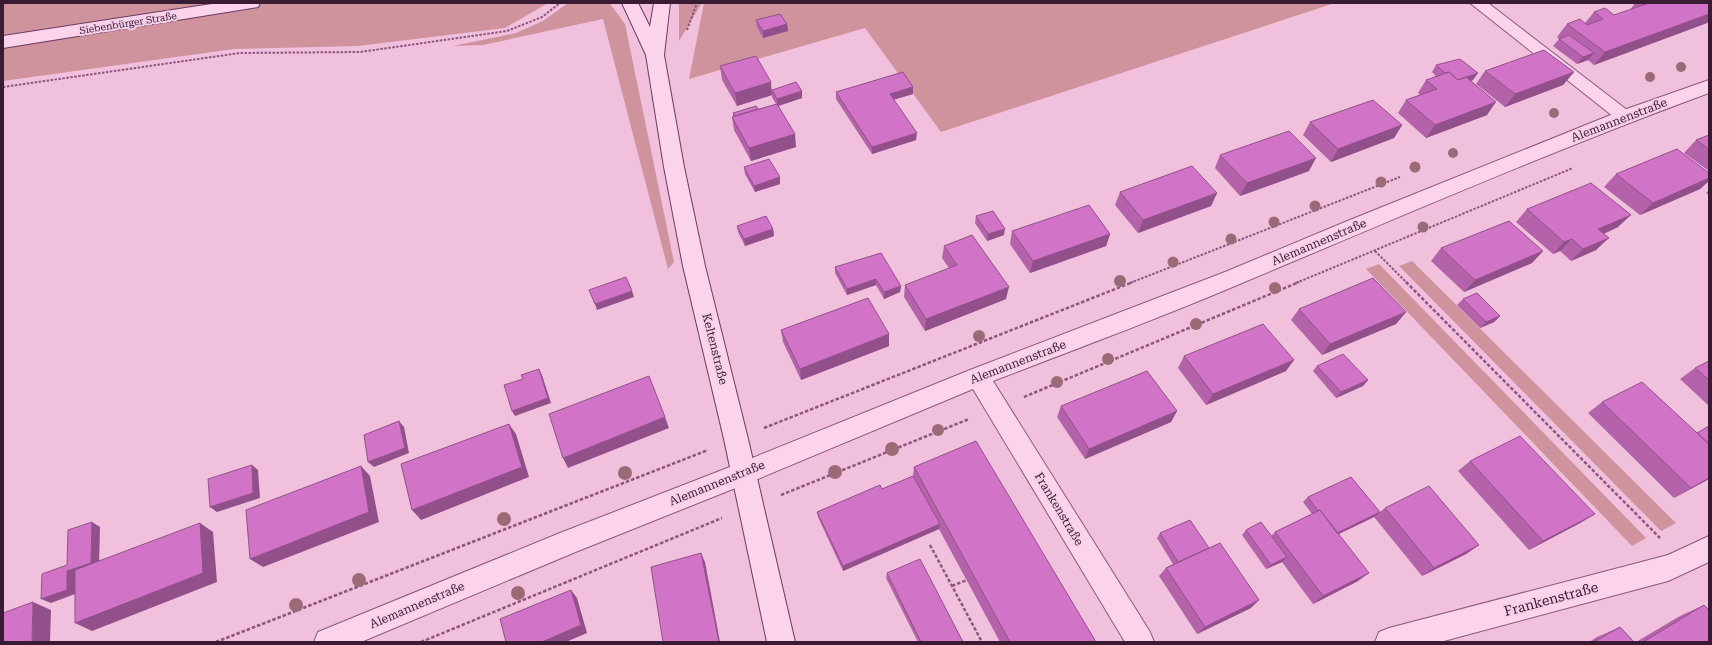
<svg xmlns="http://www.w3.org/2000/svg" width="1712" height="645" viewBox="0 0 1712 645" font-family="'Roboto Serif',serif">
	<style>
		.green { fill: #cf939e }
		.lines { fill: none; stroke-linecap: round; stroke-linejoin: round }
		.lane-casing { stroke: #8b577e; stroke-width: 2 }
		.street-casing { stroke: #8b577e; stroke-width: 2 }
		.secondary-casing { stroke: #6c3a62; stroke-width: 2 }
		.path-far1 { stroke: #8b577e; stroke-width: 2; stroke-dasharray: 2.5 1.5; stroke-linecap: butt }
		.path { stroke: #8b577e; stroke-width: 2.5; stroke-dasharray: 3.5 2; stroke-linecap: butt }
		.lane { fill: #fbd3eb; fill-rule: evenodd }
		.street { fill: #fbd3eb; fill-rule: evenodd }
		.secondary { fill: #fbd3eb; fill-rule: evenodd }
		.tree { fill: #9c6977 }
		.wall { fill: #b463aa }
		.shaded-wall { fill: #92508b }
		.building { fill: #d173c6; stroke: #92508b }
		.labels { text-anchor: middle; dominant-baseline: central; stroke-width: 4; stroke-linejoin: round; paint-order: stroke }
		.far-street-label { font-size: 10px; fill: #391c34; stroke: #f7d0e7 }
		.street-label { font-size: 12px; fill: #391c34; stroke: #f7d0e7 }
		.near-street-label { font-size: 14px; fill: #391c34; stroke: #f7d0e7 }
	</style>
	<rect width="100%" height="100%" fill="#f1c0dd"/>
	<path class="green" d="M3 3H548L505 28 358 46 234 49 3 81Z
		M568 3H608L611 5 625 24 674 262 668 269 603 19 483 45 453 46 516 33 543 21Z
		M679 3H702L679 41Z
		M704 3H1335L941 132 865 28 689 79Z
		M1412 261 1676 523 1661 531 1399 266Z
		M1379 264 1646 538 1632 546 1366 269Z"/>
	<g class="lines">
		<g class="lane-casing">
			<path id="lane" d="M1470 3H1488L1631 113 1634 117 1631 121 1625 123 1619 121Z"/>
		</g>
		<g class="street-casing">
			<path id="street" d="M1709 80V93C1551 151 1397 218 1242 283 1160 318 1076 349 993 381L1150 632 1154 642H1125L973 389 753 481 578 551 361 642H314L318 632 560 533 735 465 970 370 1225 272 1345 222 1618 112Z
				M1709 536V562L1668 581 1440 642H1375L1379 632 1389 628 1668 555Z"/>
		</g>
		<g class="secondary-casing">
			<path id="secondary" d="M218 3H260L258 7 252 8 3 48V36Z
				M622 3H638L650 27 654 3H670L664 55 684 167 705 266 748 439 795 642H767L724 439 683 266 664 167 646 55Z"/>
		</g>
		<path class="path-far1" d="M687 30 697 3
			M3 87 240 53 360 52 507 31 542 17 560 3
			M1375 251 1407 283
			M1130 283 1400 177
			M1296 283 1573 168"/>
		<path class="path" d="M1406 282 1660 538
			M1024 397 1299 282
			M764 428 1133 282
			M781 495 969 419
			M930 545 982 642
			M952 586 967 580
			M216 642 708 450
			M421 642 722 518"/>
		<use href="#lane" class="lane"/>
		<use href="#street" class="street"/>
		<use href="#secondary" class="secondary"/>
	</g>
	<g class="tree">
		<circle cx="1681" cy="67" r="5"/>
		<circle cx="1650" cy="77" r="5"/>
		<circle cx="1554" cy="113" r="5"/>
		<circle cx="1453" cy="153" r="5"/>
		<circle cx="1415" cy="167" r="5.5"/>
		<circle cx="1381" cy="182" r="5.5"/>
		<circle cx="1315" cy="206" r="5.5"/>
		<circle cx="1274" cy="222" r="5.5"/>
		<circle cx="1423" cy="227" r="5.5"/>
		<circle cx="1231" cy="239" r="5.5"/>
		<circle cx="1173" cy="262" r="5.5"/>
		<circle cx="1120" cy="281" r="6"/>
		<circle cx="1275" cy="288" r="6"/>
		<circle cx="1196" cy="324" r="6"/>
		<circle cx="979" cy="336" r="6"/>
		<circle cx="1108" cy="359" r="6"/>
		<circle cx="1057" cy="382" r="6"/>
		<circle cx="938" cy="430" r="6"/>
		<circle cx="892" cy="449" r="7"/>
		<circle cx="835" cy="472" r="7"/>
		<circle cx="625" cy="473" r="7"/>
		<circle cx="504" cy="519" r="7"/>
		<circle cx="359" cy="580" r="7"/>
		<circle cx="518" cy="593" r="7"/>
		<circle cx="296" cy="605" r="7"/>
	</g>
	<path class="wall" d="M1635 3H1708L1707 23 1594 65 1588 60 1577 64 1553 46 1559 39 1557 37 1567 24 1585 23 1594 12 1614 15 1630 10Z
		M756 20 787 24 788 31 763 38 757 27Z
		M1436 65 1473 80 1471 81 1487 115 1426 138 1398 113 1406 100 1420 95 1418 93 1426 80 1436 76 1432 72Z
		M720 66 772 90 802 91V98L778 106 796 147 751 161 734 130 732 117H733V113L758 109 776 104 772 97V95L737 106 722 80Z
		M1485 71 1574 72 1563 85 1505 107 1476 84Z
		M913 87V94L893 100 916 140 872 154 836 99V92Z
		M1310 122 1402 125 1394 138 1331 162 1303 135Z
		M1709 135V171L1684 153 1696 140Z
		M1220 155 1309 171 1240 196 1215 168Z
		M744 167 780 184 755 192 745 174Z
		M1709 173V181L1700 189 1640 215 1604 187 1616 174Z
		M1709 190V195L1706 193Z
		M1120 192 1217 193 1211 206 1138 233 1115 205Z
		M1527 209 1618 227 1604 234 1596 250 1571 261 1560 251 1553 254 1516 222Z
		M976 216 1004 235 987 241 975 223Z
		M737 226 773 229 774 236 745 246 738 232Z
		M1012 231 1110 234 1106 246 1030 273 1010 244Z
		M944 246 1006 299 925 331 904 297 905 285 949 268 942 258Z
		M1441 248 1543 251 1532 263 1464 292 1431 261Z
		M835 267 901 286 900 292 884 299 876 285 847 295 835 273Z
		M1463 299 1500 316 1494 322 1480 328 1457 305Z
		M1299 309 1406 312 1396 324 1322 355 1291 320Z
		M781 330 889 334V346L801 380 783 342Z
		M1184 356 1286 371 1206 405 1178 368Z
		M1709 361V406L1680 379 1695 368Z
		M1317 366 1368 380 1363 386 1336 398 1313 371Z
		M1602 402 1697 433 1709 426V479L1674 498 1588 413Z
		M1061 406 1177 411 1171 422 1085 459 1057 417Z
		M1470 461 1595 514 1580 523 1529 550 1458 471Z
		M914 467 1096 642H1000L939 529 843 571 818 517 817 512 882 489 913 476Z
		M1308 497 1380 512 1385 508 1479 545 1466 554 1422 576 1374 517 1339 534 1358 581 1313 604 1282 562 1266 569 1242 535 1246 530 1271 536 1275 532 1312 514 1303 502Z
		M1160 533 1209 548 1251 608 1197 634 1159 576 1166 568 1173 564 1157 538Z
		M887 573 963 642H918L886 578Z
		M1704 605 1709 642H1636L1680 616Z
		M1620 627 1634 642H1589L1597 637Z"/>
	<path class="shaded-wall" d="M1709 14V21L1707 23 1594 65 1605 52Z
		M787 24 788 31 763 38V31Z
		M1594 53 1588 60 1577 64 1583 57Z
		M1574 72 1563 85 1505 107 1515 94Z
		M1478 73 1473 80 1451 88 1455 81Z
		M771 82 772 95 737 106 735 93Z
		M913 87V94L889 101 890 94Z
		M802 91V98L778 106 777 99Z
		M1496 102 1487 115 1426 138 1435 125Z
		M1402 125 1394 138 1331 162 1338 149Z
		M917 133 916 140 872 154V147Z
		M795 134 796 147 751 161 749 148Z
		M1316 158 1309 171 1240 196 1247 183Z
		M780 177V184L755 192 754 186Z
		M1709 178V181L1700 189 1640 215 1653 203Z
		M1217 193 1211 206 1138 233 1143 220Z
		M1631 215 1618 227 1586 241 1598 229Z
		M773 229 774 236 745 246 744 239Z
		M1005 229 1004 235 987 241 988 234Z
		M1110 234 1106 246 1030 273 1033 261Z
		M1609 238 1596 250 1571 261 1583 249Z
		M1572 239 1560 251 1553 254 1564 242Z
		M1543 251 1532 263 1464 292 1475 280Z
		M876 279V285L847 295V289Z
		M901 286 900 292 884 299V292Z
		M1009 287 1006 299 925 331 926 319Z
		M632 291 634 297 597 310 595 304Z
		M1406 312 1396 324 1322 355 1330 344Z
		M1500 316 1494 322 1480 328 1486 322Z
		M889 334V346L801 380 800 369Z
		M1294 360 1286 371 1206 405 1213 394Z
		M539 369 542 375 551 403 515 416 512 411Z
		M1368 380 1363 386 1336 398 1341 392Z
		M1177 411 1171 422 1085 459 1089 449Z
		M665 417 669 428 568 468 563 458Z
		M399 421 404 427 409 453 374 467 368 462Z
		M509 424 516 434 529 477 421 520 412 510Z
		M252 465 258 470 260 498 217 512 210 507Z
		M361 466 370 476 379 522 263 567 250 559Z
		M1709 478V479L1674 498 1691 488Z
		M1380 512 1374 517 1330 538 1336 534Z
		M1595 514 1580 523 1529 550 1543 541Z
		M92 522 100 527 99 567 75 594 51 603 41 599 67 571Z
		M200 523 213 532 217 582 92 631 75 623Z
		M940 524 939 529 843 571V566Z
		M1479 545 1466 554 1422 576 1434 568Z
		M701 553 705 562 720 642H719Z
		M1287 557 1282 562 1266 569 1271 565Z
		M1369 573 1358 581 1313 604 1323 596Z
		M571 590 577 598 587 633 566 642H542Z
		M1259 600 1251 608 1197 634 1205 627Z
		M33 602 51 610 50 642H32Z"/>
	<path class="building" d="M1649 3H1708L1709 4V14L1605 52 1567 24 1580 19 1587 25 1603 19 1594 12 1605 8 1614 15Z
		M780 14 787 24 763 31 756 20Z
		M1569 35 1594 53 1583 57 1559 39Z
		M1544 50 1574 72 1515 94 1485 71Z
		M756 56 771 82 735 93 720 66Z
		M1460 59 1478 73 1458 80 1449 72 1445 73 1436 65Z
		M903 72 913 87 890 94 917 133 872 147 836 92Z
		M1449 72 1458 80 1466 77 1496 102 1435 125 1406 100 1437 89 1426 80Z
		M796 82 802 91 777 99 772 90Z
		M1373 100 1402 125 1338 149 1310 122Z
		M777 104 795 134 749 148 732 117Z
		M756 106 758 109 735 116 733 113Z
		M1289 131 1316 158 1247 183 1220 155Z
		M1709 135V149L1696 140Z
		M1677 149 1709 173V178L1653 203 1616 174Z
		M769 159 780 177 754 186 744 167Z
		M1192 166 1217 193 1143 220 1120 192Z
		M1591 183 1631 215 1598 229 1609 238 1583 249 1572 239 1564 242 1527 209Z
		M1089 205 1110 234 1033 261 1012 231Z
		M993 211 1005 229 988 234 976 216Z
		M766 216 773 229 744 239 737 226Z
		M1509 221 1543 251 1475 280 1441 248Z
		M972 235 1009 287 926 319 905 285 957 265 944 246Z
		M881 253 901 286 884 292 876 279 847 289 835 267Z
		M626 277 632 291 595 304 589 290Z
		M1373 278 1406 312 1330 344 1299 309Z
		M1477 293 1500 316 1486 322 1463 299Z
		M868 298 889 334 800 369 781 330Z
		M1263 324 1294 360 1213 394 1184 356Z
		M1343 354 1368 380 1341 392 1317 366Z
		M1709 361V380L1695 368Z
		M539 369 548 398 512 411 504 385 523 379 521 375Z
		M1147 371 1177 411 1089 449 1061 406Z
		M649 376 665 417 563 458 549 414Z
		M1642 382 1709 444V478L1691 488 1602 402Z
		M399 421 405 448 368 462 364 435Z
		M509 424 522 467 412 510 401 464Z
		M1709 426V444L1697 433Z
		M1520 436 1595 514 1543 541 1470 461Z
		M976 441 1096 642H1010L914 467Z
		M252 465 253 493 210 507 208 479Z
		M361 466 369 512 250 559 246 510Z
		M913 476 940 524 843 566 817 512 880 485 882 489Z
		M1351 477 1380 512 1337 533 1320 510 1318 511 1308 497Z
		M1429 486 1479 545 1434 568 1385 508Z
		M1320 510 1369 573 1323 596 1275 532Z
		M1190 520 1209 548 1178 562 1160 533Z
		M92 522 91 563 67 571V590L41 599 42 574 67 565 68 530Z
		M1261 522 1287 557 1271 565 1246 530Z
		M200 523 203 573 75 623V570Z
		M1220 543 1259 600 1205 627 1166 568Z
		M701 553 719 642H663L651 567Z
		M920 559 963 642H921L887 573Z
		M571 590 581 625 542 642H506L500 619Z
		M33 602 32 642H3V613Z
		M1704 605 1709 610V642H1643Z
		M1620 627 1634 642H1594Z"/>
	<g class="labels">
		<g class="far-street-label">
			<text transform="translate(128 23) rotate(-9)">Siebenbürger Straße</text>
		</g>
		<g class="street-label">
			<text transform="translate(1619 120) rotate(-21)">Alemannenstraße</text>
			<text transform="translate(1319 242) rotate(-23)">Alemannenstraße</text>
			<text transform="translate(715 349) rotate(76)">Keltenstraße</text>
			<text transform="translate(1018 362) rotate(-21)">Alemannenstraße</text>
			<text transform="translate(717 483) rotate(-22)">Alemannenstraße</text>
			<text transform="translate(1059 509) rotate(59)">Frankenstraße</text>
			<text transform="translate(417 605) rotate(-23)">Alemannenstraße</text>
		</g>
		<g class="near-street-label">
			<text transform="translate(1551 599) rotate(-15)">Frankenstraße</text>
		</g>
	</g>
	<rect width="1712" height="645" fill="none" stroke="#391c34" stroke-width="8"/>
</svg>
